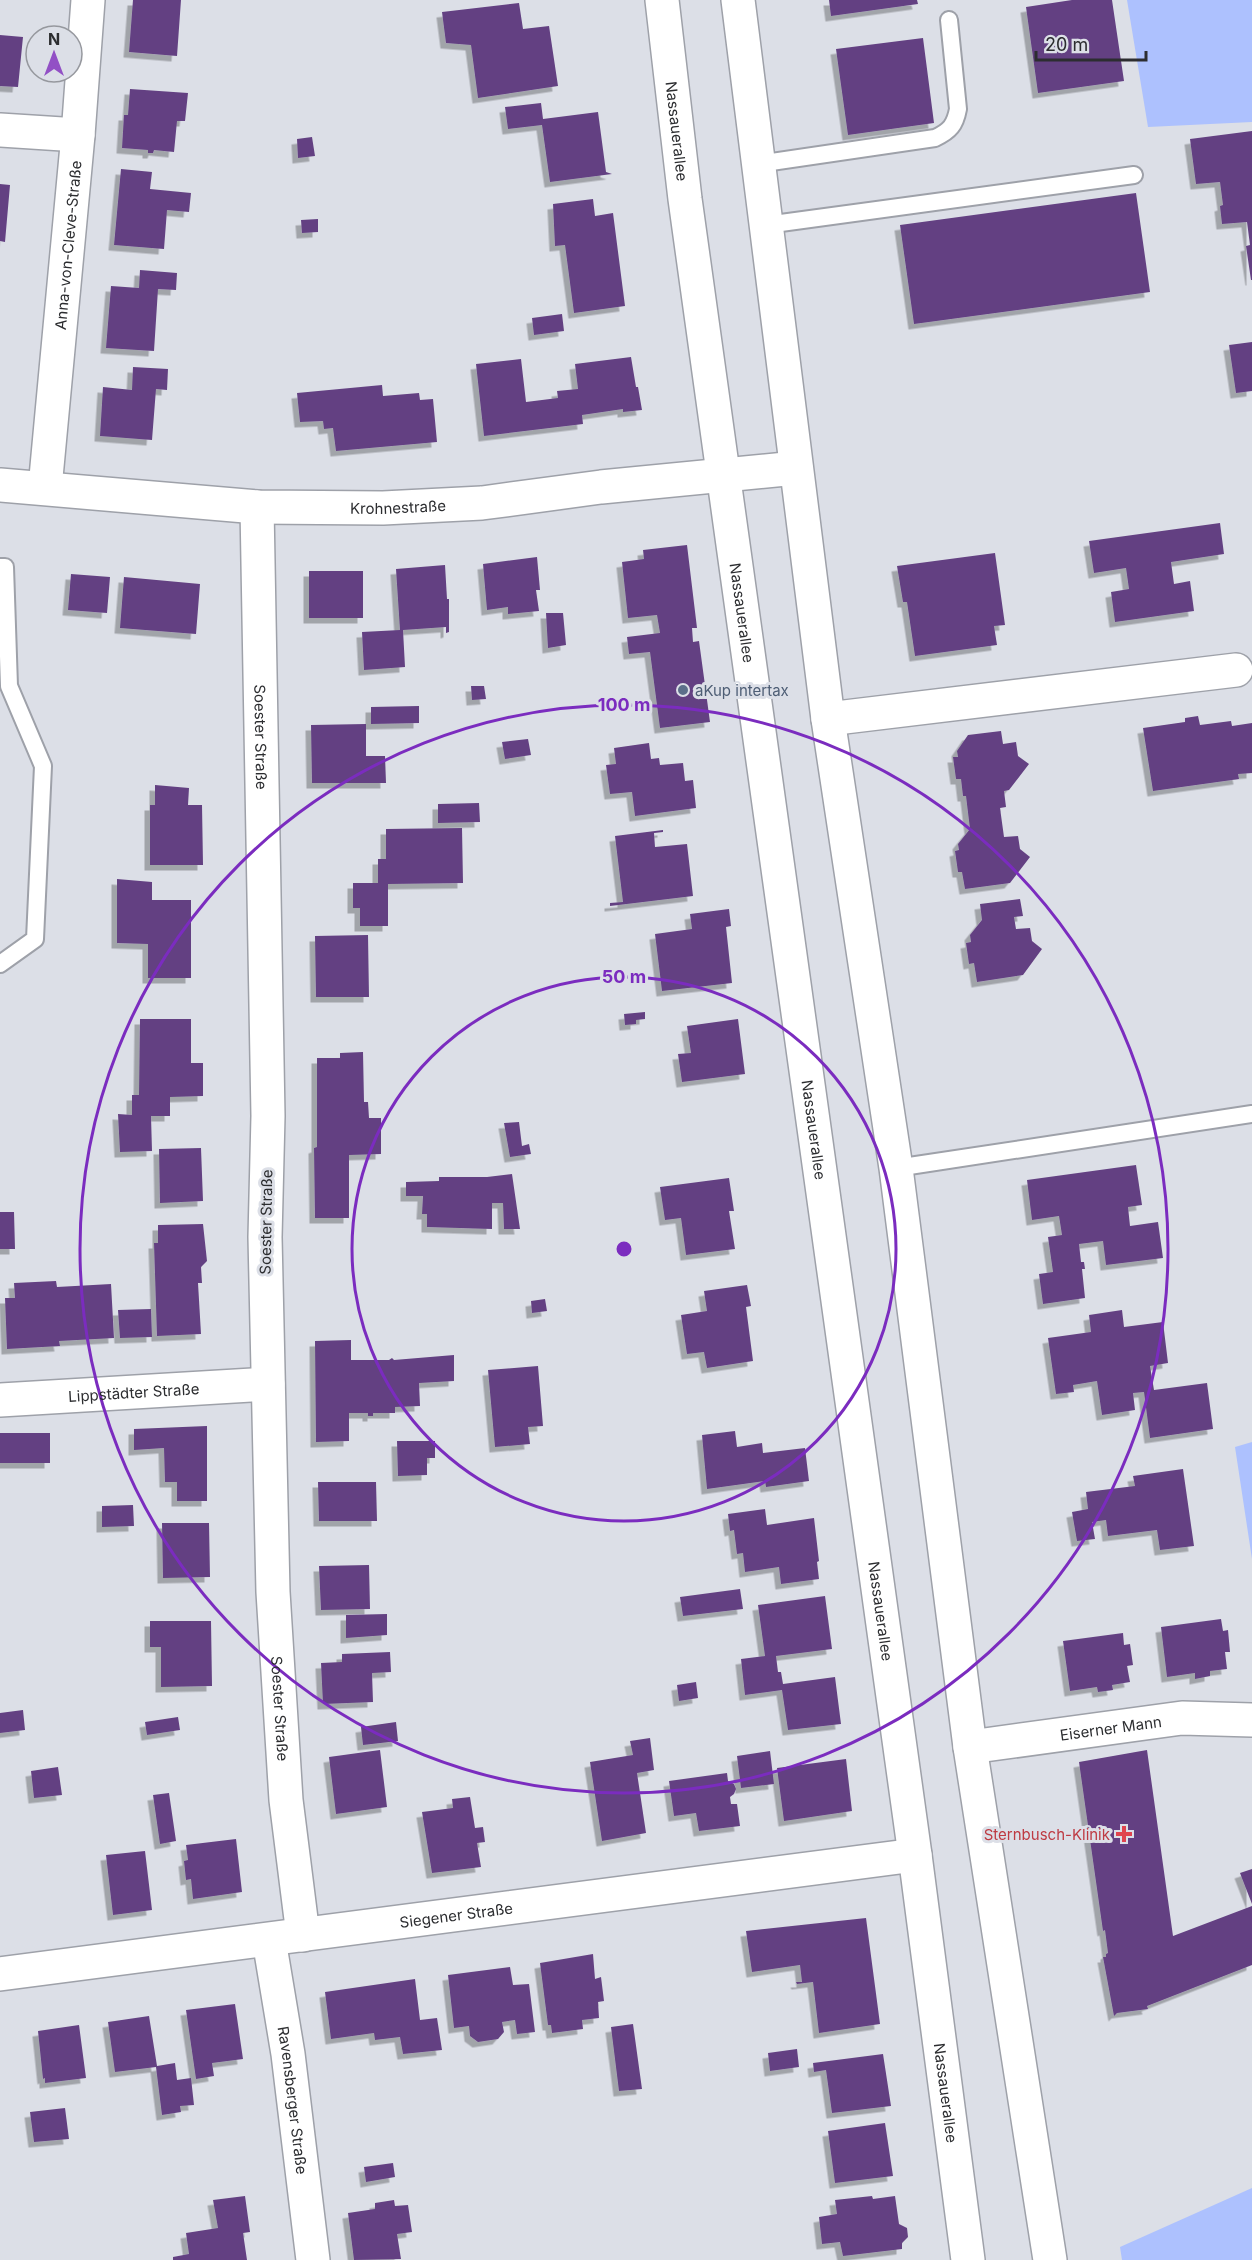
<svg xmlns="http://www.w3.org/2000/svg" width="1252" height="2260" viewBox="0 0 1252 2260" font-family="Inter,sans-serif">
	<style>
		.green { fill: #adc1fe }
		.building { fill: #634182; filter: url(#shadow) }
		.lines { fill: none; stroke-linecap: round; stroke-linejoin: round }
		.service-casing { stroke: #9ea1a9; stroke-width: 20 }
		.minor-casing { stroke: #9ea1a9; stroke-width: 36 }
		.secondary-casing { stroke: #9ea1a9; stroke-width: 36 }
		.service { stroke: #fff; stroke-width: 16 }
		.minor { stroke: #fff; stroke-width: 33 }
		.secondary { stroke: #fff; stroke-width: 33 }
		.ring { fill: none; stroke: #7b2cbf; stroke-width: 3 }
		.service-dot { fill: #5c6f8a; stroke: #dcdfe7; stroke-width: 2 }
		.health-dot { fill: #e0444e; stroke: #dcdfe7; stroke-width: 2 }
		.labels { text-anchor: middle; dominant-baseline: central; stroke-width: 6; stroke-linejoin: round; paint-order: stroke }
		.street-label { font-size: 15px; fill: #2c2d30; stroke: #dcdfe7 }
		.service-label { font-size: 15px; fill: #4e5e75; stroke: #dcdfe7; text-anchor: start }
		.health-label { font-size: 15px; fill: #be3a42; stroke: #dcdfe7; text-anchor: end }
		.centre { fill: #7b2cbf; stroke: #dcdfe7; stroke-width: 3 }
		.ring-label { font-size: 18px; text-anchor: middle; font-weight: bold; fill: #7b2cbf; stroke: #dcdfe7; stroke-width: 6; stroke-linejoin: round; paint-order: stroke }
	</style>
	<defs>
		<filter id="shadow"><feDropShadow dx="-5.5" dy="5.5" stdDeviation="0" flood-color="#0004"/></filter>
	</defs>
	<rect width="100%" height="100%" fill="#dcdfe7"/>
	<path class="green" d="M1127 0H1252V122L1148 127Z
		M1252 1442V1559L1235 1447Z
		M1252 2188V2260H1122L1120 2247Z"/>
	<path class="building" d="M133 0H181L177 56 129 52Z
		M829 0H917L918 4 831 16Z
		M1072 0H1112L1124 81 1038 93 1026 7Z
		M519 3 523 29 549 26 558 86 478 98 471 45 446 43 442 12Z
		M0 35 23 37 18 87 0 86Z
		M923 38 934 123 848 135 836 49Z
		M130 89 188 93 185 121H177L174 152 154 150 153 153H148V150L122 148 124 115H128Z
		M541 103 543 119 598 112 606 172 612 174 550 182 542 125 508 129 505 107Z
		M1252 131V280H1251L1246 246 1250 245 1247 222 1222 224 1220 206 1223 205 1220 182 1196 184 1190 139Z
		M312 137 315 156 298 158 297 139Z
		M121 169 152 172 150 189 191 193 189 212 167 210 164 249 114 245Z
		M0 184 10 185 5 242 0 241Z
		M1136 193 1150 292 914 324 900 225Z
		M593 199 595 216 613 213 625 306 574 313 565 245 555 246 553 204Z
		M318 219V232L302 233 301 220Z
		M140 270 177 273 176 290 158 289 154 351 106 348 111 286 139 288Z
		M562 314 564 331 534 335 532 318Z
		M1252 342V391L1236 393 1229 345Z
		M631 357 636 387H638L642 410 623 412V409L582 415 583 424 484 436 476 364 521 359 526 402 558 398 557 391 578 389 575 364Z
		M133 367 168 369 167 390 156 389 152 440 100 436 103 387 132 390Z
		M382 385 383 396 419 393 420 400 433 399 437 442 336 451 333 428 324 429 323 421 300 422 297 393Z
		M1220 523 1224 554 1171 562 1174 584 1190 581 1194 611 1115 622 1111 592 1129 589 1126 568 1094 573 1089 541Z
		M687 545 697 628H692L693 642 699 641 710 722 660 728 650 652 629 654 627 637 660 633 657 615 628 618 622 562 644 559 643 550Z
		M995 553 1005 625 994 626 997 645 915 656 907 602H903L897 566Z
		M537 557 540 590H536L539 611 508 614V607L487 610 483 564Z
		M445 565 447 599H449V632L446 633V627L403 630 405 667 364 670 362 632 400 630 396 569Z
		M309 571H363V618H309Z
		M71 574 110 577 107 613 68 610Z
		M124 577 200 584 196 634 120 628Z
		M546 613H563L566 645 548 648Z
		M471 686H484L486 699 472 700Z
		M419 706V723L371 724V707Z
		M1198 716 1200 725 1231 721 1232 726 1252 723V773L1238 774 1239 779 1153 791 1143 728 1185 722V718Z
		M366 724V756H385L386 783H312L311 725Z
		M1001 731 1003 744 1016 742 1018 756 1029 764 1009 790 1004 791 1006 807 1000 808 1004 837 1018 836 1020 849 1030 857 1010 883 965 889 962 872H958L955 851 959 850 958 844 970 829 966 796H963L961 779H956L953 757H958L957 751 968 735Z
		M528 739 531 755 505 759 502 742Z
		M649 743 651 759 659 758 660 765 683 763 685 781 693 780 696 808 635 816 632 792 610 794 606 765 616 764 614 748Z
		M155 785 189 788 188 805H202L203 865H150V805H155Z
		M479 803 480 822 438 823V804Z
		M462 828 463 883 388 884V926H360V908H353V883H378V859H386V829Z
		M663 830V832L654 833 655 847 687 844 693 896 610 906V903L623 902 615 836Z
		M117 879 152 882V900H191V978H148V944L117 943Z
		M1020 899 1023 916 1014 917 1016 929 1030 928 1032 941 1042 949 1023 975 977 982 974 963 969 964 966 943 971 942 970 935 982 920 980 904Z
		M729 909 731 926 726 927 732 983 662 991 655 934 692 929 690 914Z
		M368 935 369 997H316L315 936Z
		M645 1012V1019L636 1020V1024L625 1025 624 1014Z
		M140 1019H191V1063H203V1096L170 1097V1116H151L152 1151 120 1152 118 1114 132 1115V1095H139Z
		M738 1019 745 1074 682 1082 678 1054 691 1053 687 1026Z
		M363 1052 364 1102H368L369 1118H381V1154L349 1155V1218H315L314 1148 317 1147V1058H340V1053Z
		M519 1122 522 1146 529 1144 531 1154 510 1157 504 1123Z
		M201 1148 203 1201 160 1203 159 1149Z
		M1136 1165 1142 1205 1128 1207 1130 1226 1158 1222 1163 1258 1106 1265 1103 1241 1079 1244 1081 1262H1084L1085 1269H1082L1085 1298 1043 1304 1039 1274 1053 1272 1048 1237 1062 1235 1059 1216 1032 1220 1027 1180Z
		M512 1174 520 1229H504L503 1203H492V1229L427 1227V1214H422L423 1196H406V1182L439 1181V1177H487Z
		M729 1178 734 1211H729L735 1249 686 1255 681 1218 665 1220 660 1187Z
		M0 1212H14L15 1249H0Z
		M203 1224 207 1261 201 1267 202 1283H198L201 1334 157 1336 154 1243H158V1225Z
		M56 1281 57 1287 111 1284 114 1338 59 1341 60 1346 7 1349 5 1298H15L14 1283Z
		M747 1285 751 1306 746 1307 753 1361 707 1368 704 1352 687 1354 681 1315 707 1311 704 1291Z
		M545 1299 547 1311 532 1313 531 1301Z
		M151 1309 152 1337 120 1338 118 1310Z
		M1122 1310 1124 1327 1163 1322 1168 1363 1150 1366 1154 1390 1207 1383 1213 1429 1150 1438 1144 1392 1133 1393 1135 1410 1102 1415 1097 1381 1073 1385 1074 1392 1056 1394 1048 1338 1091 1332 1089 1315Z
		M351 1340V1360H389L392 1358 394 1360 454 1355V1381L419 1383 420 1406 395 1407V1413H373V1416H368V1413H349V1441L316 1442 315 1341Z
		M538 1366 543 1426 528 1427 530 1444 495 1447 488 1370Z
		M207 1426V1501H177V1482H165L164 1448 134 1450V1429Z
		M735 1431 737 1447 762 1443 763 1453 805 1448 809 1481 766 1487 765 1481 707 1489 702 1435Z
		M0 1433H50V1463H0Z
		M397 1441H435V1458H427V1475L398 1476Z
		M1183 1469 1194 1546 1160 1550 1157 1530 1108 1536 1106 1520 1092 1522 1095 1539 1077 1541 1072 1512 1088 1509 1086 1492 1135 1486 1133 1476Z
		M318 1482H376L377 1521H319Z
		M133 1505 134 1526 102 1527V1506Z
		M765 1509 767 1525 814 1518 819 1561 817 1562 819 1579 781 1584 779 1567 745 1572 743 1553 737 1554 734 1530 730 1531 728 1514Z
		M162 1523H209L210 1577 163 1578Z
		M369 1565 370 1609 321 1610 319 1566Z
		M740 1589 743 1609 683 1616 680 1597Z
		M825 1596 832 1649 776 1656 778 1672H781L783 1684 835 1677 841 1724 788 1730 782 1690 745 1695 741 1659 765 1656 758 1605Z
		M387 1614V1635L346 1638V1615Z
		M1221 1619 1223 1631 1228 1630 1230 1652H1225L1227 1669 1210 1671V1676L1195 1679V1673L1167 1677 1161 1627Z
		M150 1621H211L212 1686 161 1687V1647H150Z
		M1123 1633 1124 1645 1130 1644 1133 1665 1127 1666 1130 1682 1112 1685 1113 1690 1098 1692 1097 1687 1070 1691 1063 1641Z
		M390 1652 391 1672 372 1673 373 1702 323 1704 321 1663 342 1662V1654Z
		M696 1682 698 1698 679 1701 677 1685Z
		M23 1710 25 1730 0 1733V1713Z
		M178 1717 180 1730 147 1735 145 1722Z
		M396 1722 398 1741 363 1745 361 1727Z
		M650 1738 654 1770 637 1773 646 1833 602 1841 590 1762 633 1755 630 1741Z
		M380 1750 387 1807 336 1814 329 1757Z
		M1147 1750 1173 1936 1252 1906V1965L1147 2006 1148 2009 1117 2013 1114 2016 1103 1957H1106V1954L1108 1953 1105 1930 1103 1931 1079 1762Z
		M770 1751 774 1784 741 1788 737 1756Z
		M846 1759 852 1811 784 1821 777 1768Z
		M58 1767 62 1795 34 1798 31 1771Z
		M727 1773 728 1781 734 1784 736 1789 734 1794 730 1797 731 1804H737L740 1826 699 1831 696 1813 674 1816 669 1781Z
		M169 1793 176 1841 160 1844 153 1795Z
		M470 1797 475 1828 483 1827 485 1842 477 1843 481 1867 432 1873 422 1812 453 1808 452 1799Z
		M236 1839 242 1892 193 1899 191 1879 186 1880 184 1861 188 1860 186 1845Z
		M145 1851 152 1910 113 1915 106 1855Z
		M1252 1869V1904L1240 1873Z
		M866 1918 880 2024 819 2033 813 1982 797 1984 796 1982H802L800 1965 752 1972 746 1931Z
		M593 1954 595 1979 601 1977 604 2001 598 2002 599 2018 582 2020 583 2029 552 2033 551 2025H548L540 1963Z
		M510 1967 513 1985 529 1984 535 2032 517 2034 515 2020 502 2022 504 2032 498 2039 478 2042 470 2036 469 2026 454 2028 448 1975Z
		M415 1979 420 2020 437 2018 442 2050 403 2054 400 2037 375 2040 374 2033 331 2039 325 1992Z
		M235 2004 243 2059 212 2063 214 2076 196 2079 186 2010Z
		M149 2016 157 2066 175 2063 177 2080 191 2078 194 2105 180 2106 181 2112 162 2115 156 2067 115 2072 108 2022Z
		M633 2024 642 2089 619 2091 611 2027Z
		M79 2025 86 2078 45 2083V2078L43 2079 38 2031Z
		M797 2049 799 2067 770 2071 768 2053Z
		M883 2054 891 2106 832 2113 826 2070 814 2072 813 2063Z
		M65 2108 69 2139 34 2142 30 2112Z
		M885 2123 893 2176 835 2183 828 2131Z
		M393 2163 395 2177 366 2182 364 2167Z
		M245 2196 250 2232 243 2233 247 2260H173V2257L189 2254 186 2233 218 2228 213 2200Z
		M872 2196 873 2199 895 2196 899 2224 907 2228 908 2237 902 2243V2249L843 2256 840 2242 822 2244 819 2217 837 2214 835 2200Z
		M394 2200 395 2206 408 2205 412 2232 397 2234 401 2259 354 2260 348 2213 375 2209V2203Z"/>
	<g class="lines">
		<g class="service-casing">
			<path id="service" d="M758 164 935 138C950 131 955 125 958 109L949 20
				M766 225 1134 175
				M0 567H5L9 686 43 766 35 939 0 964
				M896 1168 1252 1114"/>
		</g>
		<g class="minor-casing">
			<g id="minor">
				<path id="s1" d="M662 0 685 199 915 1855 968 2260"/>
				<path d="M0 130 78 135"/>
				<path id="s2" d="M0 485 257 507 383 508 482 503 601 487 796 468"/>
				<path id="s3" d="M45 488 78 135 88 0"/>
				<path id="s4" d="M257 507 268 1116 265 1237 273 1592 286 1800 303 1935"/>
				<path d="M828 719 1236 670"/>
				<path id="s5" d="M0 1400 268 1384"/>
				<path id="s6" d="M970 1747 1182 1718 1252 1720"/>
				<path id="s7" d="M269 1940 288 2054 313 2260"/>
				<path id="s8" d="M0 1974 915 1855"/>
			</g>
		</g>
		<g class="secondary-casing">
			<path id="secondary" d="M738 0 828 719 896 1168 970 1747 1050 2260"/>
		</g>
		<use href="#service" class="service"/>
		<use href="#minor" class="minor"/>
		<use href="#secondary" class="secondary"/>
	</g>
	<g class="ring">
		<circle cx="624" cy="1249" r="272"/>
		<circle cx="624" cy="1249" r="544"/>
	</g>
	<circle class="service-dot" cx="683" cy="690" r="6"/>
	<path class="health-dot" d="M1121 1825h6v6h6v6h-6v6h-6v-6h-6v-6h6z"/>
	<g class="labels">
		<g class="street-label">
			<text stroke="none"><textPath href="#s1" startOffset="132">Nassauerallee</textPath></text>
			<text stroke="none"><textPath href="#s3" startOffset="244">Anna-von-Cleve-Straße</textPath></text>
			<text stroke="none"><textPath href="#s2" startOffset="399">Krohnestraße</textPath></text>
			<text stroke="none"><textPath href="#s1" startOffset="618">Nassauerallee</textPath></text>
			<text stroke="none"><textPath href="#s4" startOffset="230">Soester Straße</textPath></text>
			<text stroke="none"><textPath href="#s1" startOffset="1140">Nassauerallee</textPath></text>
			<text transform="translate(266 1222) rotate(-89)">Soester Straße</text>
			<text stroke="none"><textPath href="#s5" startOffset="134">Lippstädter Straße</textPath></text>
			<text stroke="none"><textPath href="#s1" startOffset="1626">Nassauerallee</textPath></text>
			<text stroke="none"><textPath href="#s4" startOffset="1202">Soester Straße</textPath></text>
			<text stroke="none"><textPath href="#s6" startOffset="142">Eiserner Mann</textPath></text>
			<text stroke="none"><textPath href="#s8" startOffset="460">Siegener Straße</textPath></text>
			<text stroke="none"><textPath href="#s1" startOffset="2112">Nassauerallee</textPath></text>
			<text stroke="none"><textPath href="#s7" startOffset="162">Ravensberger Straße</textPath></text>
		</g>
		<g class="service-label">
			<text x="695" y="690">aKup intertax</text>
		</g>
		<g class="health-label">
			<text x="1110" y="1834">Sternbusch-Klinik</text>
		</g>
	</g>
	<circle cx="624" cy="1249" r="9" class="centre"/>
	<g class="ring-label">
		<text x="624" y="711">100 m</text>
		<text x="624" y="983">50 m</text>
	</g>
	<g transform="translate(54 54)"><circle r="28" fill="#dcdfe7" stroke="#96989e" stroke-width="1.5"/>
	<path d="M0-4.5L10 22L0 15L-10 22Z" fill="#9250c5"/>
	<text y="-9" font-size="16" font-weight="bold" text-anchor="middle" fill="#2c2d30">N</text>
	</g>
	<path d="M1036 51v9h110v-9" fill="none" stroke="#2c2d30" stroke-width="3"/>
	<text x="1045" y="51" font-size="18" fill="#2c2d30" stroke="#dcdfe7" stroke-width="4.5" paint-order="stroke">20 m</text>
</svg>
